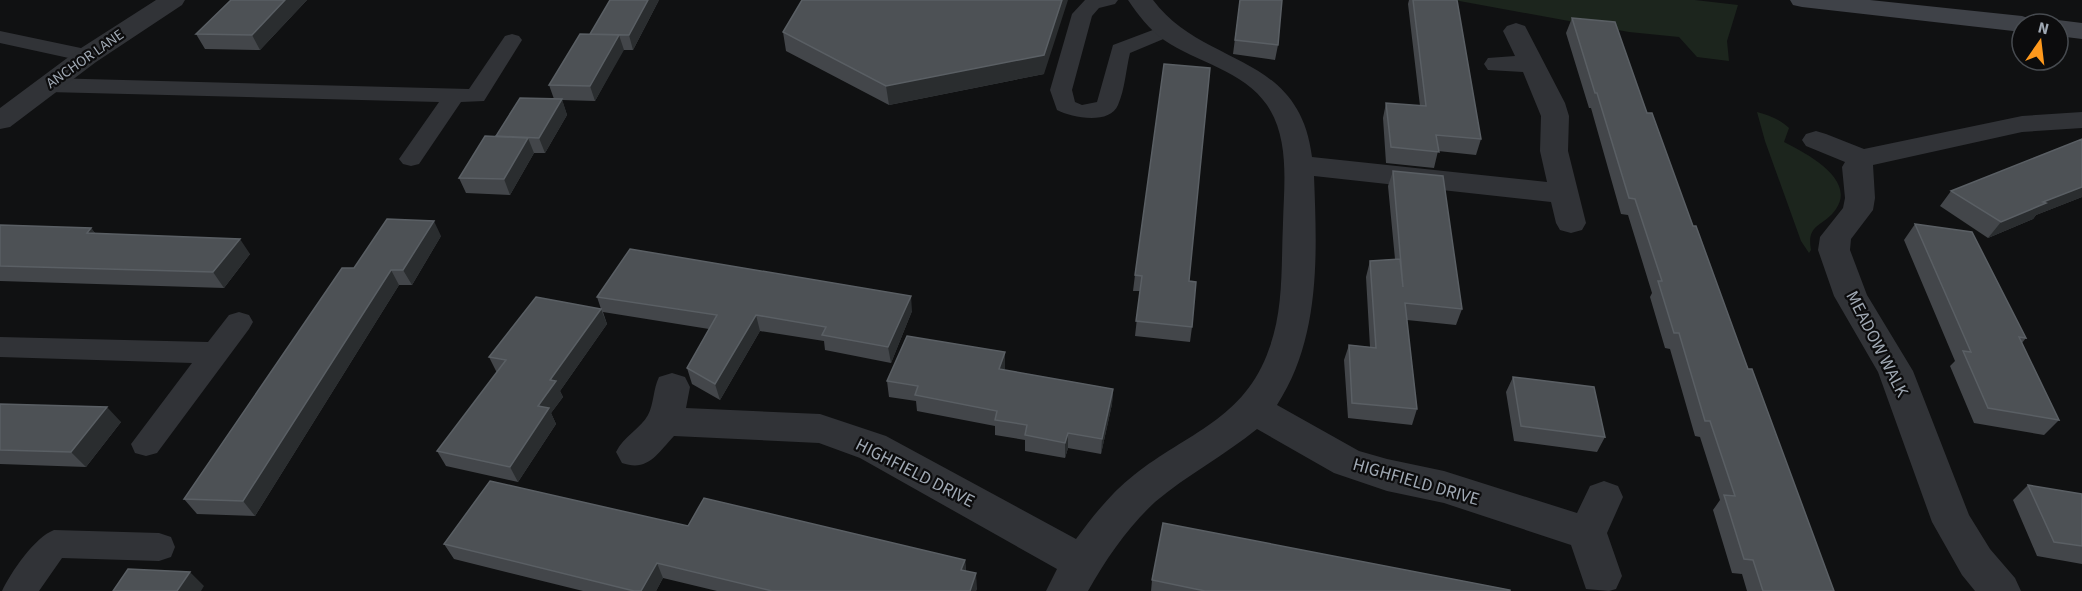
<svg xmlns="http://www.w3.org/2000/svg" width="2082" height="591" viewBox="0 0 2082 591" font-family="'Source Sans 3',sans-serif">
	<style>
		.green { fill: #1c251d }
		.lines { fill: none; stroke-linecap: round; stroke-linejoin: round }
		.lane { fill: #313337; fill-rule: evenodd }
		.street { fill: #313337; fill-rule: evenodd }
		.secondary { fill: #3f4248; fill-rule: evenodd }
		.wall { fill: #43464a }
		.shaded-wall { fill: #2a2d2f }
		.building { fill: #4d5155; stroke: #5a5f64; stroke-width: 1.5 }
		.labels { text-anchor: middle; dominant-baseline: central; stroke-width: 4.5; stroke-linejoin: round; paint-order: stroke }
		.far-street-label { font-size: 15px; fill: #a0a9b4; stroke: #0c0c0d }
		.street-label { font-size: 18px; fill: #a0a9b4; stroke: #0c0c0d }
	</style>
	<rect width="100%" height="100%" fill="#101112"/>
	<path class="green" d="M1454 0H1695L1738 5 1727 41 1729 61 1697 57 1679 37 1629 32Z
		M1757 112C1769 115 1781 120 1789 128L1784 142C1804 152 1857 179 1836 209 1824 227 1806 223 1811 250L1809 253 1801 241 1765 141Z"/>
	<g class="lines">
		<path class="lane" d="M1085 0H1118L1115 4 1099 8 1092 16 1072 90 1075 102 1082 105 1097 102 1113 45 1166 25 1173 27 1176 31 1173 35 1130 53C1126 69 1125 89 1118 105 1110 125 1072 118 1057 110L1050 90 1072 14Z
			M0 31 95 51 98 56 95 61 87 62 0 43Z
			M512 34 519 36 522 40 484 101 461 102 419 164 411 166 403 164 399 159 439 102 48 92 40 90 37 85 40 80 48 78 469 89 505 36Z
			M239 312 249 315 253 322 249 329 157 453 146 456 135 453 131 444 192 363 0 357V337L208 342 229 315Z
			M54 530 159 533 171 537 175 547 171 557 159 561 62 558 39 591H2C11 572 35 537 54 530Z"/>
		<path class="street" d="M156 0H185L182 5 96 62 10 127 0 129V108L78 50Z
			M1128 0H1153C1204 68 1299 51 1312 157L1547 182 1540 151 1541 116 1523 72 1488 70 1484 64 1488 58 1515 56 1503 31 1507 26 1516 23 1525 26 1565 103 1569 116 1568 151 1586 223 1582 230 1571 233 1560 230 1556 223 1551 202 1314 176C1317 254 1321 337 1277 405L1359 451 1387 459 1444 471 1577 513 1590 486 1604 481 1618 486 1623 497 1607 533 1622 576 1616 589 1609 591 1586 589 1571 545 1444 503 1387 491 1334 473 1257 429C1225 455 1187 475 1155 502 1128 527 1106 559 1088 591H1046L1057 569 860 458 819 443 674 436C657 454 648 472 622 463L616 452C624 436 641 428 648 415 654 404 653 389 659 377L672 373 685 377 690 387 686 408 820 414 886 436 1076 539C1093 516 1111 493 1134 475 1187 433 1245 419 1269 349 1284 309 1281 265 1283 223 1284 184 1290 139 1267 105 1244 71 1196 62 1164 40 1149 29 1138 15 1128 0Z
			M2082 112V128L2022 132 1873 165 1875 198 1873 210 1851 239 1850 250 1867 295 1913 371 1969 515 1990 549 2015 578 2021 591H1975L1962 575 1932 522 1878 372 1834 296 1818 250 1820 237 1843 208 1845 198 1842 167 1845 162 1806 146 1802 140 1806 134 1816 131 1826 134 1864 149 2022 116Z"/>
		<path class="secondary" d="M1790 0H1870L2022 16 2031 19 2035 24H2022V32L1802 7 1793 5Z
			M2058 20 2082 23V39L2058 36V24H2048Z"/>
	</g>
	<path class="wall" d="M231 0H307L260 50 205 49 196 34Z
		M659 0 633 50H623L595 101 562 100 567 115 545 153H534L510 195 466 193 459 178 496 137 554 99 549 85 590 34Z
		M1240 0 1278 45 1275 60 1233 54Z
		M1409 0H1457L1481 139 1476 155 1438 151 1434 168 1386 163 1383 118 1386 103 1420 106 1408 4Z
		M1572 18 1647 113 1693 226 1834 591H1747L1742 574 1732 573 1713 510 1720 500 1700 437 1695 436 1670 349 1665 348 1650 297 1652 293 1628 215 1621 214 1591 108H1589L1566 33Z
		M783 32 1044 74 889 105 786 51Z
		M2082 139V197L2036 215 2033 219 1988 238 1940 206 1951 191Z
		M1393 171 1462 309 1456 325 1407 320 1417 409 1412 425 1348 418 1344 360 1349 345 1370 347 1366 277 1370 261 1395 259 1388 186Z
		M1915 224 2026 338 2022 343 2059 420 2044 435 1974 423 1950 366 1955 361 1904 240Z
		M0 225 91 228 95 233 250 254 224 288 0 281Z
		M441 236 412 285H399L255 516 197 514 184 499 354 268Z
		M1135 275 1189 281 1192 327 1190 342 1135 336 1140 291H1133Z
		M597 297 912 311 891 363 825 350 824 341 760 331 720 400 692 384 687 368 709 329 603 312 607 324 560 391 563 397 551 413 556 424 518 482 446 466 437 451 497 373 489 357 601 309Z
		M1005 352V368L1004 370 1113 389 1112 404 1101 454 1068 448 1065 458 1025 451V440L995 435V426L917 411 916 401 889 397 887 381Z
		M1513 377 1605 437 1597 452 1514 441 1506 392Z
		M0 404 121 422 86 467 0 464Z
		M2028 485 2082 494V564L2037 556 2013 500Z
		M444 544 965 560 966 571 977 588 976 591H717L663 578 656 591H583L454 559Z
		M1152 580 1510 591H1151Z"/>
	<path class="shaded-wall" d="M285 0H307L260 50 252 35Z
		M648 0H659L633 50 629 35Z
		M1062 0H1068L1044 74 889 105 886 86Z
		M619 35 624 50 595 101 590 86Z
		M562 99 567 115 545 153 539 138Z
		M528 138 534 153 510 195 504 179Z
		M2082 187V197L2036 215 2033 219 1988 238 2001 222 2043 202Z
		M434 221 441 236 412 285 403 270Z
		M91 228 103 243 87 233Z
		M240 239 250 254 224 288 213 272Z
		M391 270 399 285 255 516 243 501Z
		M911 296 912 311 891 363 888 347Z
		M601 309 607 324 560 391 563 397 551 413 556 424 518 482 510 467 550 380Z
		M756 315 760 331 720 400 715 384Z
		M1005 352V368L1000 385 999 369Z
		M1113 389 1112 404 1101 454 1102 439Z
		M107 407 121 422 86 467 71 452Z
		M1068 433V448L1065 458V443Z
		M965 560 966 575 961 570Z
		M657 563 663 578 656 591H641Z
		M190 572 204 586 201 591H177Z
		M976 573 977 588 976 591H970Z"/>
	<path class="building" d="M231 0H285L252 35 196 34Z
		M610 0H648L629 35 590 34Z
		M802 0H1062L1044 55 886 86 783 32Z
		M1240 0H1282L1278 45 1235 40Z
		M1413 0H1457L1481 139 1436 135 1439 152 1391 147 1386 103 1426 106Z
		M1572 18 1615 22 1647 113H1652L1693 226H1696L1748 369H1752L1834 591H1763L1753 560 1744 559 1724 495 1735 496 1710 421H1705L1679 333H1674L1658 281H1662L1635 199 1629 198 1597 93H1595Z
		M580 34 619 35 590 86 549 85Z
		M1164 64 1210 68 1189 281 1196 282 1192 327 1136 321 1142 276 1135 275Z
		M520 98 562 99 539 138 496 136Z
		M485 136 528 138 504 179 459 178Z
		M2082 139V187L2043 202 2046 203 2001 222 1951 191Z
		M1393 171 1443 176 1462 309 1405 303 1417 409 1352 403 1349 345 1376 348 1370 261 1400 259 1403 287Z
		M387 219 434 221 403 270H391L243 501 184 499 342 268H354Z
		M1915 224 1972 232 2026 338 2019 337 2059 420 1988 408 1963 351 1971 352Z
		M0 225 91 228 87 233 240 239 213 272 0 266Z
		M630 249 911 296 888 347 822 335 826 327 756 315 715 384 687 368 717 315 597 297Z
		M536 297 601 309 550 380 556 381 538 406 549 408 510 467 437 451 506 360 489 357Z
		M907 336 1005 352 999 369 1113 389 1102 439 1068 433 1065 443 1025 435 1027 425 995 420 997 411 915 395 918 386 887 381Z
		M1513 377 1594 387 1605 437 1521 426Z
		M0 404 107 407 71 452 0 450Z
		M490 481 688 526 704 498 965 560 961 570 976 573 970 591H772L657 563 641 591H634L444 544Z
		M2028 485 2082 494V546L2054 542Z
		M1163 523 1510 590V591H1205L1152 580Z
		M128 569 190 572 177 591H113Z"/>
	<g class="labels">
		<g class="far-street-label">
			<text transform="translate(85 59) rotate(-35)">ANCHOR LANE</text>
		</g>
		<g class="street-label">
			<text transform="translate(1877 344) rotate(63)">MEADOW WALK</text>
			<text transform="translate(915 473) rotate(27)">HIGHFIELD DRIVE</text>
			<text transform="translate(1416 482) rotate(16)">HIGHFIELD DRIVE</text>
		</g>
	</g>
	<g transform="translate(2040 42) rotate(14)"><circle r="28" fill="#0c0c0d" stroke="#474b50" stroke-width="1.5"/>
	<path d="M0-4.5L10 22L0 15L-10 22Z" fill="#ff991c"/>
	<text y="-9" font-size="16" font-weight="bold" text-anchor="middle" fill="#a0a9b4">N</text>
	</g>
</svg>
